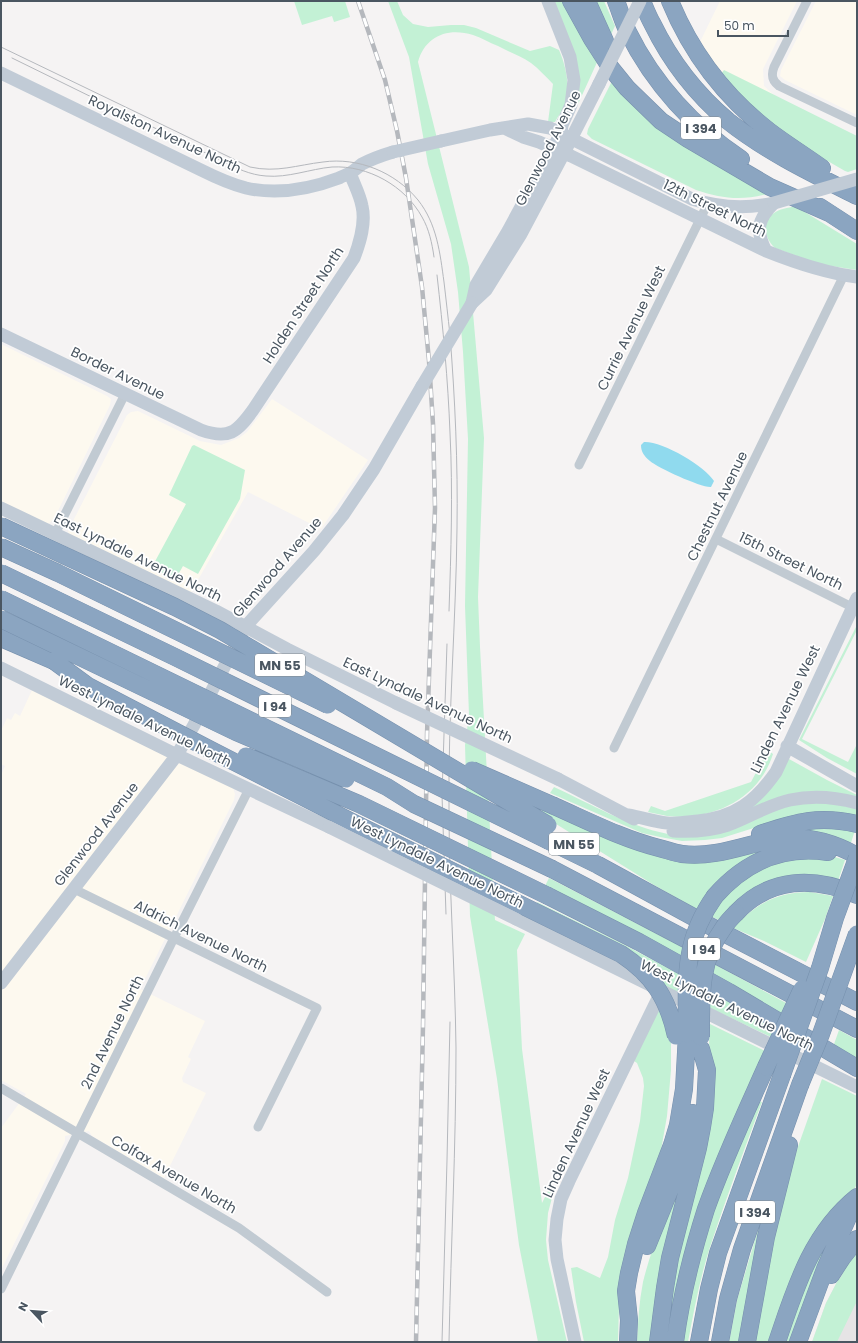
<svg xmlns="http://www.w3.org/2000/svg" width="858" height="1343" viewBox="0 0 858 1343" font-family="Poppins,sans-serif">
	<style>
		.commercial { fill: #fdf9ef }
		.education { fill: #e6e4e5 }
		.green { fill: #c3f1d5 }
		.water { fill: #90daee }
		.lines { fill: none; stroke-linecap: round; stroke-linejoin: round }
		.highway-casing { stroke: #7690ad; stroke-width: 18 }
		.street { stroke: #c1cad2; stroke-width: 9 }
		.secondary { stroke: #c1cbd6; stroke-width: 13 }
		.highway { stroke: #8ba5c1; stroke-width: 17 }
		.tram { stroke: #b5b8bd; stroke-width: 1 }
		.rail-casing { stroke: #b5b8bd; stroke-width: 4.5 }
		.rail { stroke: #fff; stroke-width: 3; stroke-dasharray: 9; stroke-linecap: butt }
		.highway-bridge-casing { stroke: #7690ad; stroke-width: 18; stroke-linecap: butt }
		.secondary-bridge { stroke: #c1cbd6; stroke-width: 13 }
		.highway-bridge { stroke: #8ba5c1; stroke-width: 17 }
		.labels { text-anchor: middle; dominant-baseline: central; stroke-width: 3.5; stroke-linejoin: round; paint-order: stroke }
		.shield { fill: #fff; stroke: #808990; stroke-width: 1 }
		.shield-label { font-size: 13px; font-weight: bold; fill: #4a5661 }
		.street-label { font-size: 14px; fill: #4a5661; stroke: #fff }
	</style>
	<rect width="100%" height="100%" fill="#f5f3f3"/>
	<path class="commercial" d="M720 1H797L763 69 764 86 776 97 725 71 721 74 698 46Z
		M816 1H857V115L785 80 780 76 781 70Z
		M1 344 107 396 111 399 110 405 54 519 48 524H43L1 501Z
		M272 399 368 460 321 529 248 492 190 594 69 534 68 531 127 415 131 412 138 411 200 441 221 445 239 438 247 432Z
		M32 690 233 788 235 794 234 800 140 989 205 1021 188 1057 191 1059 182 1078 183 1082 206 1093 164 1178 92 1136 89 1131 65 1136V1141L1 1270V1128L26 1094 1 1080V775L5 766 1 764V731L7 718 11 720 15 713 20 716Z"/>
	<path class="education" d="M857 1252V1342H812L826 1303 838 1280 840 1278 841 1274Z"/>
	<path class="green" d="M294 1H345L350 17 334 22 332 16 302 25Z
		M388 1H397L403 15 413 24 428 27 451 25H464L476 28 530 51 550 46 559 50C566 66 570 85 566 102 564 109 558 116 555 122H548L553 84C546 77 539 69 531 63 521 56 509 52 498 46 490 43 482 38 473 35 448 27 425 36 418 62L469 267 484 438 478 597 480 647 495 920 525 934 517 950 522 1049 542 1203 549 1189 553 1194 548 1213 546 1240 548 1260 567 1342H538L519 1245 497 1079 470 916 465 745 469 715 465 606 468 439 463 352 458 292 451 244 428 164 409 57Z
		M552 1H565L599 58 578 104 579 80Z
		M593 1H604L615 26 609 39Z
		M724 70 857 136V169L848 172 845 171 819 156 762 117 721 74Z
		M613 79 771 193C743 201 723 199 696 190L592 139 587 134 588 129Z
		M795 206 857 244V270L818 264 775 248C765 239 760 221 774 213 779 209 788 208 795 206Z
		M194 445 245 470 240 499 198 574 183 566 175 580 152 567 186 504 169 495 192 446Z
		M857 625V630L802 739 848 762 857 744V774L827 758 799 740Z
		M768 750 773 754C759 799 712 821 667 816 661 815 654 813 648 812L651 806 665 811 751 782Z
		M789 759 827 780 857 795V799L842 795 748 812Z
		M554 787C591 804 628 826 668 834L774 809 815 801 857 808V819L766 824 722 838 705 840 682 841 660 837 642 833 550 793Z
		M542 810 630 848 668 858 770 844 782 850 698 910 654 885 540 814Z
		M799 826 856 827 850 846 798 833Z
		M828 855 845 860 837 884 810 879 719 920 708 915 724 893 774 860Z
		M549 878 684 948 682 956 545 886Z
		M810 892 833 896 825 919 806 962 764 941 733 928C756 904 776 892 810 892Z
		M537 902 619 942 681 975V994L662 984 537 906Z
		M714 964 788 1004 783 1016 712 973Z
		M710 992 777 1029 773 1038 710 1008Z
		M659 1007 671 1042V1070L667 1116 660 1156 619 1306 618 1342H584L576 1302 571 1268 577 1267 600 1278 608 1257 615 1220 628 1178 640 1121 644 1086 643 1078 637 1063 634 1061Z
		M710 1024 767 1052 669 1342H663L710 1052 709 1043Z
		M839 1030 857 1040V1061L833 1047Z
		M822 1079 857 1096V1184L772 1342H753L766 1264 789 1172Z
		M757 1101 762 1102C744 1150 726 1198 710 1247 700 1278 694 1310 688 1342H680L690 1293 717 1199Z
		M682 1175 651 1342H637C638 1322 639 1302 643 1282 652 1245 668 1210 682 1175Z
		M839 1222 794 1342H784L805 1279Z
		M758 1230 762 1232 742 1342H729L737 1300Z
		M857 1252V1301L837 1342H812L826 1303 838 1280 841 1277 844 1270Z"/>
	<path class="water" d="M644 442C662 441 705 466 714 481L711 487C702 488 658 468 650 461 644 456 641 452 641 445Z"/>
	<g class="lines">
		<g class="highway-casing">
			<path id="highway" d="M571 1 592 39 610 67 627 88 661 121 688 139 770 187 829 213
				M587 1 605 41
				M616 1C620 11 623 22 628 32 653 83 694 128 741 159
				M642 1C645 8 648 16 652 23 670 60 697 95 728 121 767 152 813 174 857 196
				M670 1C691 52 725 97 769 131 786 144 804 155 822 168
				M820 207 857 231
				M1 638 54 661
				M554 806C588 821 623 839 659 848 667 850 675 853 682 854 715 858 744 845 775 839 805 835 831 841 857 856
				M760 834C796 822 819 815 857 824
				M549 841 598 865 708 925 857 1002
				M552 869 857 1029
				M548 896 639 942 729 992 857 1068
				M715 896C745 862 782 845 828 852
				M736 913C770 877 814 876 857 895
				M647 1246 675 1177 688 1137 693 1113
				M831 1275 842 1258 857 1239
				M628 1342 629 1320 626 1291 629 1273 636 1244 646 1213 672 1145 678 1125 684 1089 687 1034
				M658 1342 665 1288 670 1258 698 1148 702 1127 705 1108 707 1070 701 1049
				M675 1342C681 1297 692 1253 706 1209 723 1161 745 1114 766 1067
				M699 1342 709 1289 718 1253 782 1075
				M720 1342 728 1299 742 1249 800 1085
				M747 1342 766 1237 789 1145
				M777 1342C795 1289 811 1234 857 1197
				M798 1342 825 1269 853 1206"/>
		</g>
		<path class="street" d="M807 1 774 67C771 75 772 81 779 86L857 123
			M579 465 708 203
			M55 534 125 394
			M716 539 852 607
			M614 748 844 275
			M74 889 317 1008 258 1127
			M1 1088 239 1228 327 1292
			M1 1289 174 938 249 789"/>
		<path class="secondary" d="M1 73 201 170C215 177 230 184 246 188 277 195 310 189 339 178 342 176 347 175 350 173 354 171 358 167 362 164 372 159 383 155 393 152
			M504 128 523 137 539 142 571 156 766 251C796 263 825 273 857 277
			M441 141 490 130 528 124 550 128 692 199C720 208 746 209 774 203
			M766 251C755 230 758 219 774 203
			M472 303 476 285 508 231 553 148 561 133 562 125 571 105 574 80 570 57 548 1
			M472 303 486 290 521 234 564 153 599 84
			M1 334 201 430C229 440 237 432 253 410L354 258C360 242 366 223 362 206 360 195 354 184 350 173
			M1 508 216 611 287 649 396 703
			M1 668 177 755 329 827
			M787 746 857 786
			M558 779 634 819
			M628 815C641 817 654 822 667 823 677 824 688 822 698 821 735 817 755 802 776 772L857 598
			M673 831C691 832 710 831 728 825 749 817 768 805 790 800 813 795 835 797 857 803
			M516 919 857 1087
			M1 983 177 755 194 725 245 627 314 551 343 515 374 469 422 386
			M575 1342 557 1259 555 1240 557 1219 561 1199 569 1181 661 992"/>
		<use href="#highway" class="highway"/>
		<path class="tram" d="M1 47 250 167C277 173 297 165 323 162 358 157 395 172 418 200 437 224 440 253 444 282 446 299 448 317 450 335 455 399 458 463 457 528 456 621 448 715 449 808 449 888 455 968 456 1048 456 1146 451 1244 449 1342
			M12 58 222 161C236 168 250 175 266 176 288 178 310 169 332 167 368 165 405 186 422 217 429 229 432 243 434 257
			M437 275C443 328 448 380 450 433 453 492 451 552 449 611
			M446 914 442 795 447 644
			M442 1342 447 1160 450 1022"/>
		<g class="rail-casing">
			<path id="rail" d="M358 1 385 80 397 131 406 178 422 287 429 361 433 424 435 508 427 734 423 1026 416 1342"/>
		</g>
		<use href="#rail" class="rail"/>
		<g class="highway-bridge-casing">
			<path id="highway-bridge" d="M1 526 175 607 220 630 548 825
				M1 547 58 573 328 705
				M1 573 175 657 549 841
				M1 599 387 787 414 804 552 869
				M1 619 236 732 346 779
				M54 661 88 686 209 749 356 824 621 954C653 975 668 999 676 1036
				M246 756 359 804 548 896
				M472 770 554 806
				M687 1034C687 981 682 942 715 896
				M701 1037C701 997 699 961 724 927 727 922 732 917 736 913
				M766 1067 802 989
				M782 1075 820 968 835 918 857 858
				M800 1085 821 1034 857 934"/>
		</g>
		<path class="secondary-bridge" d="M599 84 640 1
			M393 152 441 141
			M774 203 857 179
			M422 386 472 303
			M396 703 558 779
			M329 827 516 919"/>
		<use href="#highway-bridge" class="highway-bridge"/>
	</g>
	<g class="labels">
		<g class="shield">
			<rect x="681" y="117" width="40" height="22" rx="3"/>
			<rect x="255" y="654" width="50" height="22" rx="3"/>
			<rect x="259" y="695" width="32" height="22" rx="3"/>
			<rect x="549" y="833" width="50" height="22" rx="3"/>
			<rect x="688" y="938" width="32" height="22" rx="3"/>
			<rect x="735" y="1201" width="40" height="22" rx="3"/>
		</g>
		<g class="shield-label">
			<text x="701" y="128">I 394</text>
			<text x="280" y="665">MN 55</text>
			<text x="275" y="706">I 94</text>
			<text x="574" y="844">MN 55</text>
			<text x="704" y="949">I 94</text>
			<text x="755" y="1212">I 394</text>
		</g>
		<g class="street-label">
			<text transform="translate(165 134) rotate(25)">Royalston Avenue North</text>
			<text transform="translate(548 148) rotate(-63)">Glenwood Avenue</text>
			<text transform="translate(715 208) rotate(26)">12th Street North</text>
			<text transform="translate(303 305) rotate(-57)">Holden Street North</text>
			<text transform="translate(631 328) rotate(-64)">Currie Avenue West</text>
			<text transform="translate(118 373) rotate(26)">Border Avenue</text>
			<text transform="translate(717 506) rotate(-64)">Chestnut Avenue</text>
			<text transform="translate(138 557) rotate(26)">East Lyndale Avenue North</text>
			<text transform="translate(791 561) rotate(26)">15th Street North</text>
			<text transform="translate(277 567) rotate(-49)">Glenwood Avenue</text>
			<text transform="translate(428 700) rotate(25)">East Lyndale Avenue North</text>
			<text transform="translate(785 709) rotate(-64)">Linden Avenue West</text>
			<text transform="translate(145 721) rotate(26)">West Lyndale Avenue North</text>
			<text transform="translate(96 834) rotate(-52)">Glenwood Avenue</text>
			<text transform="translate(437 862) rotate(26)">West Lyndale Avenue North</text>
			<text transform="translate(201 936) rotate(26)">Aldrich Avenue North</text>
			<text transform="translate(727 1005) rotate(26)">West Lyndale Avenue North</text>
			<text transform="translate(112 1032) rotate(-64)">2nd Avenue North</text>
			<text transform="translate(576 1133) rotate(-65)">Linden Avenue West</text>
			<text transform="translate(174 1174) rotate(30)">Colfax Avenue North</text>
		</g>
	</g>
	<rect width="858" height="1343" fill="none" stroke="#4a5661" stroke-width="4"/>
	<g transform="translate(32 1311) rotate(296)" stroke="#ffffff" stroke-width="3" paint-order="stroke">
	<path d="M0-3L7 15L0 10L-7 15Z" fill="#4a5661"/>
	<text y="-6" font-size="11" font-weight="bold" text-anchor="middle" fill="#4a5661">N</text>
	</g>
	<path d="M718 30v6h70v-6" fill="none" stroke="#4a5661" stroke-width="2"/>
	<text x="724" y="30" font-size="12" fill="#4a5661" stroke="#ffffff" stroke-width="3" paint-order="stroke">50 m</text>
</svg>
